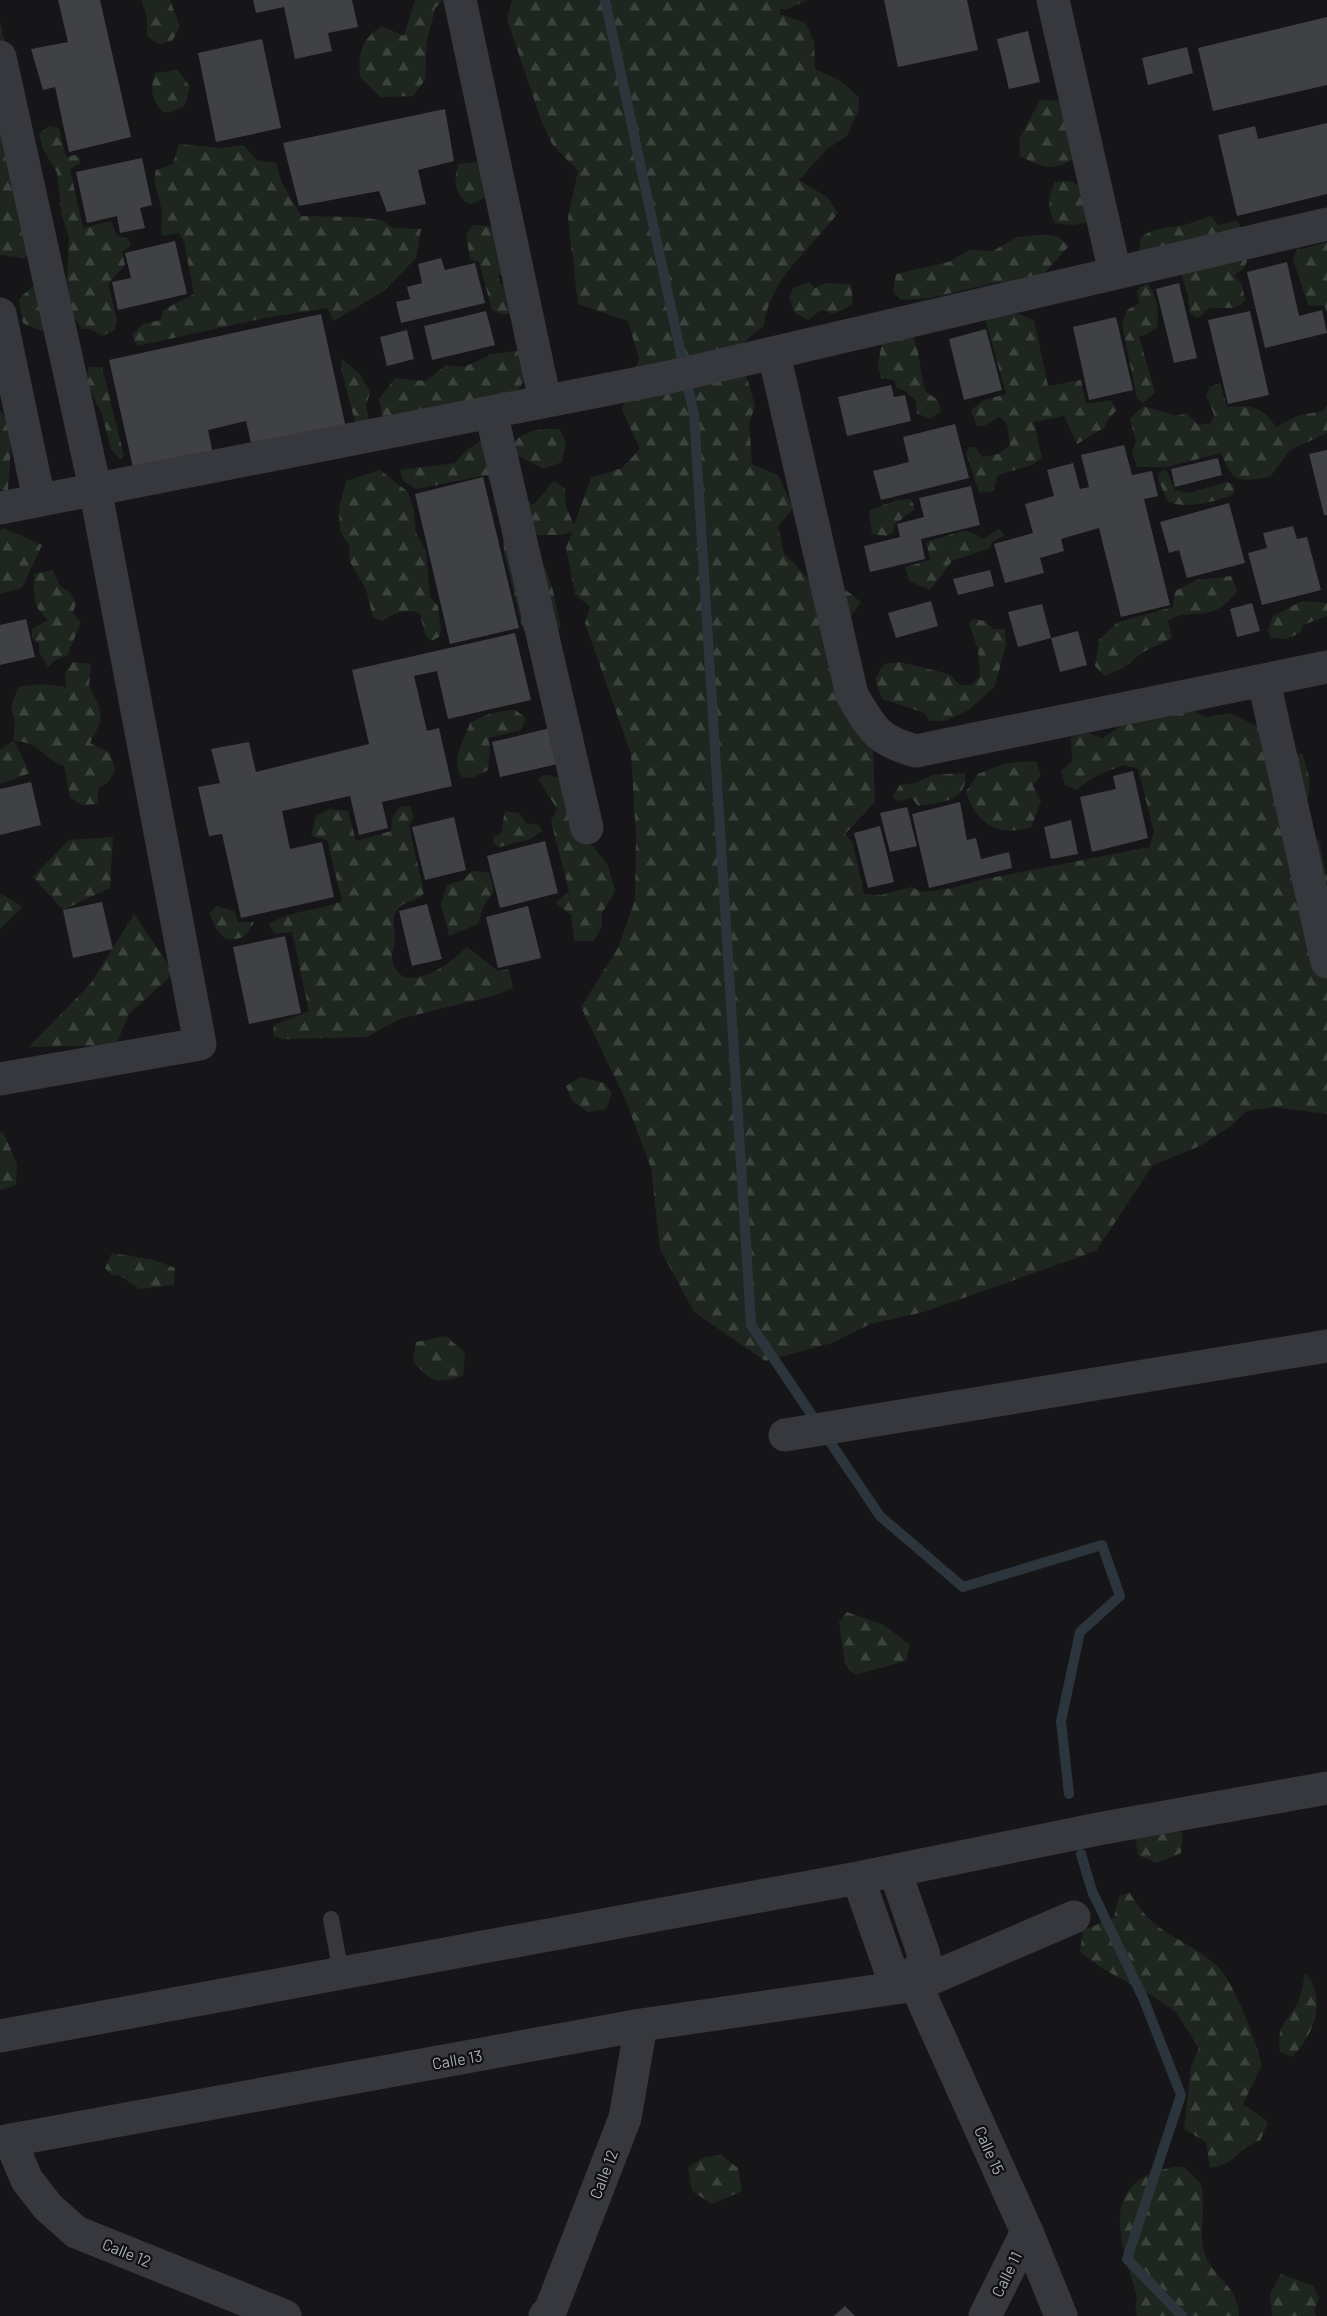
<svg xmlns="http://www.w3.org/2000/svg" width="1327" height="2316" viewBox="0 0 1327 2316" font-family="Barlow,sans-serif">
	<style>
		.forest { fill: url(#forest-firs) }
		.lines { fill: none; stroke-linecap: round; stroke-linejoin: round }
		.stream { stroke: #2c353c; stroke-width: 10 }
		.building { fill: #404145 }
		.service { stroke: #37383d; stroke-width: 16 }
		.minor { stroke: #37383d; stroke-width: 33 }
		.labels { text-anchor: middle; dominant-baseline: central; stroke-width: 4.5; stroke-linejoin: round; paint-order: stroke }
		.street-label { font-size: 16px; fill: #a8adb8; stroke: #111113 }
	</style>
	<defs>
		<pattern id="forest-firs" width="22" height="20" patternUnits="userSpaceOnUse" patternTransform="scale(1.5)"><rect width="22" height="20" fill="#1e261f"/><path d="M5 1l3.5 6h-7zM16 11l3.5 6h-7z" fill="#3c433d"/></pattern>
	</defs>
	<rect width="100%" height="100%" fill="#161618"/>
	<path class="forest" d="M141 0H170L180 27 172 41 158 44 147 36V16Z
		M415 0H444L435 8 427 41 425 80 413 96 381 97 360 77C358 54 361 39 382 26L404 36Z
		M512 0H808L787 9H780V14L806 23 814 42 815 69 839 80 859 97V109L847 136 827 149 799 180 827 197 838 213C810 250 769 279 764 326L738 347 755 406 749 424 752 464 778 475 793 508 778 527 784 553 808 578 834 581 861 602 840 633 873 745 875 802 845 834 853 843 864 894 881 895 911 887 923 892 952 888 985 879 1149 847 1154 832 1138 769 1124 765C1105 772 1092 776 1077 790L1065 785 1061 771 1072 761 1071 737 1088 733 1102 738 1132 719 1194 711 1207 717 1230 713 1257 726 1266 740 1287 755 1302 754C1312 782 1313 788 1301 816L1320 843 1327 878V1114L1272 1107 1247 1111 1231 1126 1200 1146 1153 1165 1096 1251 924 1312 870 1324 832 1343 765 1361 694 1312 660 1249 651 1168 626 1101 581 1007 618 948 635 900 636 836 631 754 585 623 590 607 575 594 566 548 572 532 561 535H536V557C554 574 554 602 561 626L549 636 523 630 504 553 502 513 487 475 416 489 403 481 400 470 455 463 466 451 482 440 512 445C523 430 541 428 559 429L566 442 562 462 543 469 519 456 514 466 522 495 533 505 554 481 565 489 566 507 574 525 591 478 622 468 640 449 622 410 639 359 628 321 578 304 568 217 578 171 552 144 541 120 507 19Z
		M0 20 7 58 21 76 24 100 34 253 23 258 0 255Z
		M178 70 190 87 185 105 169 113 163 112C151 99 150 90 155 73Z
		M1040 100 1070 101 1086 149C1059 170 1051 173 1020 156L1019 139Z
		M49 126 59 128 66 157 75 155 80 158V164L70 169 83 228 111 221 117 236 128 238 131 246 122 252 125 265 108 284 117 320 115 330 102 336 91 329H82L72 314 67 280 69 237 62 216 57 173 43 149 39 134Z
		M179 144 222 148 244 145 256 160 276 163 282 183 301 216 356 217 380 220 394 228 421 229 416 258 385 290 334 321 327 308 260 319 137 346 132 335 143 324 161 320 163 310 194 294 184 241 179 233 162 236C160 226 163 216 161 207 159 193 152 184 156 170L173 164Z
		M481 161 488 196 472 204 466 203C454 190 454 181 458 164Z
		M1070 181 1081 186 1088 222 1073 225 1055 223C1047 209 1048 196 1055 182Z
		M1211 216 1218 225 1237 221 1240 225 1238 232 1139 251 1141 237C1155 228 1163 228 1178 226 1189 225 1201 219 1211 216Z
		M473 225 500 227 510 271 498 276 500 283 515 289 514 314H500L492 310 479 262 470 259 466 235Z
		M1040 235 1057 236 1069 246 1040 278 1020 286 999 282 930 298 901 300 893 291 896 274 948 262 970 250 993 251 1017 237Z
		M1327 242V312L1324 306 1308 305 1293 259 1297 250Z
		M1244 251 1247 262 1242 270 1234 275 1242 284 1245 301 1235 308H1209L1198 318 1190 314 1188 296 1181 273Z
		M809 282 815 288 826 283 851 284 853 304 834 314 821 310 808 320 795 313 789 298 793 288Z
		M36 283 52 327 41 331 23 323 19 299Z
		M1148 284C1158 296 1159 314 1157 328L1146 335 1139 336 1155 393 1143 403 1137 399 1122 324 1127 310 1140 303 1137 292 1140 287Z
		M1006 309 1034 320 1048 386 1081 380 1086 404 1111 400 1117 410 1108 419 1104 428 1077 444 1064 416 1034 422 1042 458 1032 465 998 475 993 491 979 493 966 452 970 447H975L982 457 998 454 1010 445 1007 424 999 417 984 426H977L971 410 984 400 1006 394 984 315Z
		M909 330C922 349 918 371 926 392L938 400 941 412 929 419 917 413 916 401 905 391 897 388 894 380 881 378 878 365 883 337Z
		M525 350 530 368 520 387 506 402 383 420 379 399 395 378 426 381 446 365 464 367 492 354Z
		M342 359 360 374 370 392 366 406 369 420 356 426 341 368Z
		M88 367H102L124 456 120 460 111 449 102 414 87 385Z
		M1220 383 1227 407C1252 405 1262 406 1276 427L1297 416 1323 411 1327 405V433L1290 450 1270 477C1238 482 1233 483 1221 453L1167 467H1137L1132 452 1136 441 1130 419 1143 406 1176 416 1187 413 1198 425 1211 423 1214 415 1206 395 1210 387Z
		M0 411C16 425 9 470 8 490H0Z
		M380 470 408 492 414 511 416 533 426 551 430 597 438 606 441 630 439 637 431 641 425 634 420 614C407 607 393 614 382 621L373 617 366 589 350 562 349 545 340 532 339 508 346 481Z
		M1166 470 1175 490 1189 493 1227 482 1234 485V494C1216 502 1187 509 1168 502L1158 479 1159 472Z
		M911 499 915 509 895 524 893 532 887 536 872 534 869 510 898 500Z
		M4 528 42 545 22 588 0 594V530Z
		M999 529 1005 535 992 542 990 548 952 561 930 590 909 581 905 567 930 560 926 542 966 530 984 539Z
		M53 570 60 586 71 593 76 603 73 613 81 622 67 656 57 659 48 667 39 652V644L32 638V629L48 620C30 604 35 595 34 574Z
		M1231 576 1237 591C1211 627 1190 605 1168 621L1172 638 1143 652 1123 668 1105 676 1095 666 1099 640 1118 622 1173 607 1175 591 1197 580Z
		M1302 601 1327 603V616L1303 625 1300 633 1286 639 1271 638 1268 630 1273 616Z
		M974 619 985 621 993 629H1005L1006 644 995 686 969 710 945 721H929L925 713 882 699 875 679 884 664 900 662 949 674 960 685H972L980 676 978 650 969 623Z
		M73 662 91 664 89 686 99 706 101 721 90 743 110 753 115 769 110 780 98 789V804L82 805 70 797 64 766C41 759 43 742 14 741L30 773 0 784V750L13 741 15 721 11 707 18 687 41 684 66 687 65 673Z
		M514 709 526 718 521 730 488 738 490 747 488 770 472 778 462 777C449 760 464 741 470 723L486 715Z
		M1036 761 1041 775 1033 786 1041 801 1031 828C1023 829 1011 832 1003 830 983 827 970 808 966 791L978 774 1006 763Z
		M965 773C968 802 941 802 918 806L912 798 898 801 892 797 900 785 916 783 932 775Z
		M545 775 563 778 590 843 608 865 615 891 602 913V927L594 941H574L571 915 556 903 569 891 551 821 557 809 538 779Z
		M410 806 414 817 409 826 424 893C417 902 407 900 400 907 388 918 397 929 395 942 393 951 390 957 394 966 396 970 400 974 403 977 429 981 448 964 467 947L498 971 509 969 513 988 493 996 399 1019 367 1037 283 1039 273 1036 274 1025 309 1011 292 932 274 934 269 924C291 910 318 911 342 901L327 840 311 836 316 816 329 809 348 811 356 841 391 831 392 818 399 807Z
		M505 811 519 813 526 823 539 825 542 831 531 839 499 847 493 843 494 836 501 834Z
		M113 837 110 888 63 910 33 877 69 840Z
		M472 871 489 872 494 891 484 905 478 924 449 936 441 904 447 885 463 880Z
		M0 893 23 907 0 929Z
		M216 906 234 911 238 922H254C247 937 242 940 226 939L217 930 209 914Z
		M134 914 174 973 129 1014 116 1045 29 1047 91 983Z
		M580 1077 605 1083 612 1093 606 1109 588 1112 572 1101 566 1086Z
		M0 1132H3L17 1164 16 1185 0 1190Z
		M112 1253 154 1260 175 1268 174 1285 140 1289 120 1276 112 1275 105 1268Z
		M446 1336 465 1353 463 1376C434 1384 433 1383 413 1361L416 1342Z
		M847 1612 884 1625 910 1645 906 1661 855 1675 845 1664 839 1622Z
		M1155 1823 1183 1833 1181 1853 1157 1863 1138 1855 1135 1836Z
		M1130 1893C1152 1934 1181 1936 1213 1962 1234 1979 1255 2039 1262 2065L1243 2104 1268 2122 1260 2141C1236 2148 1238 2164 1210 2168L1206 2142 1184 2129 1191 2066 1199 2048 1175 2011 1151 1995 1105 1970 1080 1952 1083 1930 1114 1918 1119 1896Z
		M1305 1973C1327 1996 1316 2033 1292 2057L1280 2052C1276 2023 1287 2024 1298 2002 1302 1994 1303 1982 1305 1973Z
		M721 2155 738 2168 742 2191 712 2204 692 2191 688 2167 705 2157Z
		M1174 2167H1184L1201 2184C1208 2210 1195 2235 1208 2261 1218 2282 1237 2285 1239 2316H1137C1133 2308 1139 2301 1136 2293 1120 2239 1097 2181 1174 2167Z
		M1281 2274 1313 2286 1319 2298 1314 2311 1317 2316H1272L1270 2294Z"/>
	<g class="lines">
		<path class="stream" d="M605 0 694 415 751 1325 880 1516 963 1587 1102 1545 1120 1596 1080 1632 1061 1721 1069 1794
			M1081 1854 1092 1891 1144 2000 1181 2095 1127 2259 1182 2316"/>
	</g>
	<path class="building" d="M58 0H100L131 137 69 152 55 87 43 90 31 49 68 42Z
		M253 0H352L358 27 328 33 332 51 295 59 284 7 256 13Z
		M884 0H967L978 50 898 67Z
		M1327 17V85L1213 111 1198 48Z
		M1028 31 1040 82 1009 89 997 39Z
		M262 39 281 128 216 142 198 53Z
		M1187 47 1193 73 1148 85 1142 58Z
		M445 109 454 161 418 170 426 204 387 212 379 191 299 206 283 143Z
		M1327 123V194L1237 216 1218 135 1255 126 1258 139Z
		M142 158 152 205 140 208 145 228 120 233 117 216 87 223 76 172Z
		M175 241 187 294 118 310 112 282 131 278 125 253Z
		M441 258 445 270 475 263 485 303 401 323 396 302 410 299 407 287 422 283 418 264Z
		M1287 262 1299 316 1322 310 1327 333 1265 348 1247 272Z
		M1179 283 1197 358 1174 363 1156 289Z
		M486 311 495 345 432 360 424 326Z
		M1250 311 1269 395 1228 404 1208 320Z
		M321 314 346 428 253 451 246 421 208 430 213 454 134 472 109 360Z
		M1116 317 1133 390 1089 400 1073 327Z
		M986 329 1002 390 964 400 949 339Z
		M407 330 414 359 387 366 380 337Z
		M891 385 894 397 905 395 911 421 847 436 838 397Z
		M955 424 969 478 881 500 873 471 909 462 903 437Z
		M1124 445 1132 475 1152 471 1158 496 1144 499 1170 605 1121 617 1099 528 1061 539 1064 551 1040 558 1044 573 1005 583 994 544 1033 533 1025 504 1054 496 1047 470 1073 463 1080 489 1089 487 1081 455Z
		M1327 450V515H1324L1309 454Z
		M1218 458 1222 475 1175 487 1171 469Z
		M483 477 519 628 450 644 415 494Z
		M971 486 980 525 921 539 925 559 870 572 864 546 900 537 897 524 924 517 919 498Z
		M1229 503 1245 563 1187 578 1179 550 1169 553 1160 522Z
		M1293 526 1297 539 1307 537 1321 590 1262 605 1248 553 1267 548 1263 533Z
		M990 570 994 586 958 595 953 579Z
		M931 601 938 626 896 638 888 613Z
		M1252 603 1260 631 1237 637 1230 609Z
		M1042 604 1051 638 1078 631 1087 665 1060 672 1051 638 1018 647 1008 612Z
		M26 619 35 657 0 665V625Z
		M515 633 531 700 448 719 437 671 414 676 427 731 439 728 452 786 382 802 388 828 359 835 350 796 282 811 290 849 322 842 334 897 241 918 222 834 209 836 198 787 220 783 211 749 249 742 256 772 369 744 352 670Z
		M550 728 558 764 500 777 492 742Z
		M1133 771 1148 838 1092 852 1080 797 1116 789 1113 776Z
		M31 782 41 825 0 835V789Z
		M960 802 967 840 976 838 981 859 1009 852 1012 868 929 888 912 814Z
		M907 807 917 846 890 852 880 813Z
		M454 817 466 870 425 880 412 827Z
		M1071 820 1078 854 1051 859 1044 827Z
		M880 826 894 882 868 888 854 833Z
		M545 841 558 893 500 908 487 856Z
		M102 902 113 949 73 958 63 910Z
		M427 904 442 959 412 966 399 911Z
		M528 906 541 958 498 968 486 917Z
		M285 936 301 1013 249 1024 233 947Z
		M845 2306 855 2316H834Z"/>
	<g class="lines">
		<path class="service" d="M331 1919 341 1973"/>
		<path class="minor" d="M460 0 545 401
			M1053 0 1115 273
			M0 57 95 488 200 1044 0 1079
			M0 314 39 499
			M774 354 852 695C873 730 876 740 916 751L1327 667
			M491 412 587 828
			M0 508 665 378 1327 224
			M1264 682 1327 962
			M785 1435 1327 1346
			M895 1871 924 1955 916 1985
			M858 1878 890 1969 916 1985
			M916 1985 1027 2232 1061 2316
			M0 2036 858 1878 1098 1829 1327 1788
			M10 2140 27 2180 48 2207 76 2232 285 2316
			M0 2142 641 2025 916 1985 1074 1917
			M545 2316 551 2309 625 2118 641 2025
			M985 2316 1027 2232"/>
	</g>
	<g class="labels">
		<g class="street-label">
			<text transform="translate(457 2059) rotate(-10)">Calle 13</text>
			<text transform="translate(990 2150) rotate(66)">Calle 15</text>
			<text transform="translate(603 2174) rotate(-69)">Calle 12</text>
			<text transform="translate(127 2252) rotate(22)">Calle 12</text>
			<text transform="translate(1006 2274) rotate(-64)">Calle 11</text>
		</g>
	</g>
</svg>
